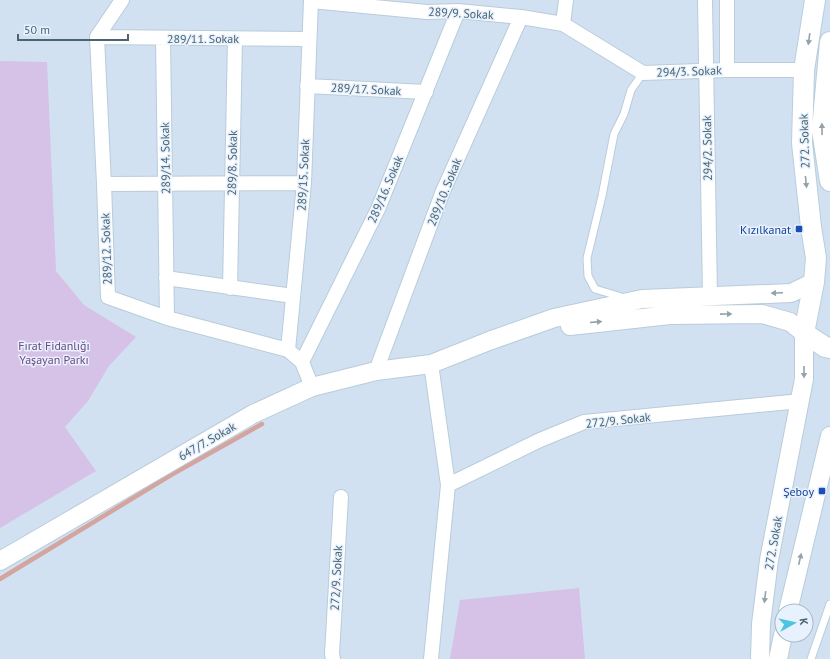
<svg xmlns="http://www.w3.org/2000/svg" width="830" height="659" viewBox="0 0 830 659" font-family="'PT Sans',sans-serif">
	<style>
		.residential { fill: #d1e1f2; fill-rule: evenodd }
		.green { fill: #d6c1e7 }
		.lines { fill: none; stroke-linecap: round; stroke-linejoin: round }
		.stream { stroke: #d4a49f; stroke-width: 4.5 }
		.service-casing { stroke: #b9ccd9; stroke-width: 9 }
		.minor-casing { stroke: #b9ccd9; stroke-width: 16 }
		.tertiary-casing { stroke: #b9ccd9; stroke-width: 20 }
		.secondary-casing { stroke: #b8cede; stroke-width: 22 }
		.service { stroke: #fff; stroke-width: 7 }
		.minor { stroke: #fff; stroke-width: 14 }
		.tertiary { stroke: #fff; stroke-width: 18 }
		.secondary { stroke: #fff; stroke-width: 20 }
		.oneway { fill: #92a3aa }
		.transit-dot { fill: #1a4fb4; stroke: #e8f1fe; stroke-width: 1.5 }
		.labels { text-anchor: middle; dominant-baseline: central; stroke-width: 3; stroke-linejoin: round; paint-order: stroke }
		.street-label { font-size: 12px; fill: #4a6571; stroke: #e8f1fe }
		.transit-label { font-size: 12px; fill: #164399; stroke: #e8f1fe; text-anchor: end }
		.park-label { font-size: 12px; fill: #6e4881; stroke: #e8f1fe }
	</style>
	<rect width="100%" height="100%" fill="#e2edfb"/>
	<path class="residential" d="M0 0H830V659H0ZM782 611H806V635H782Z"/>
	<path class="green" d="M0 61 47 62 56 271 84 305 136 337 109 366 88 401 65 427 96 471 0 528Z
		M579 588 585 659H450L460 600Z"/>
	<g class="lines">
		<path class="stream" d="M0 579 171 475 262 424"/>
		<g class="service-casing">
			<path id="service" d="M625 298 595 289 588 276 587 258 602 196 614 134 624 114 631 90 643 73
				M811 659 830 604"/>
		</g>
		<g class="minor-casing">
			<path id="minor" d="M122 0 97 37 104 184 108 297 167 318 288 350 302 362 312 387
				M705 0 710 296
				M727 0V70
				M311 1 427 12 458 11 521 17 563 24 643 73 727 70H804
				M563 24 566 0
				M97 37 309 39
				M163 38 167 318
				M307 86 426 92
				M104 184 304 183
				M166 278 293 296
				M230 288 235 39
				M288 350 304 183 311 0
				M302 362 378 209 458 11
				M376 371 443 191 521 17
				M448 485 540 440 584 422 801 401
				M333 659 332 654 341 497
				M431 659 448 485 431 364"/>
		</g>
		<g class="tertiary-casing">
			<path id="tertiary" d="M570 326 670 315 762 314 790 322 804 333V379L769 560 761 624 760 659
				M0 561 253 414 312 387 376 371 431 364 489 341 554 318 642 299 791 293 814 282
				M788 611 830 436
				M778 659 783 635"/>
		</g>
		<g class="secondary-casing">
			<path id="secondary" d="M815 0 804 70 802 143 811 227 816 258 814 282 804 333 825 347 830 348
				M830 42 822 130 830 181"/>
		</g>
		<use href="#service" class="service"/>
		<use href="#minor" class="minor"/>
		<use href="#tertiary" class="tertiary"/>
		<use href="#secondary" class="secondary"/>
	</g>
	<defs><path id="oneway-solid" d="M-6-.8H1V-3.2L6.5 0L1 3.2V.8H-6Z"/></defs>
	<g class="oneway">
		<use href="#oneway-solid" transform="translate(809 39) rotate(98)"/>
		<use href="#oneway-solid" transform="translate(822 129) rotate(-91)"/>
		<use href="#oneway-solid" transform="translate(806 182) rotate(84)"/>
		<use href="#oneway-solid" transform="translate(777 293) rotate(177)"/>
		<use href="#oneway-solid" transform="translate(726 314) rotate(-1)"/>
		<use href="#oneway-solid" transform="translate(596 322) rotate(-5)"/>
		<use href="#oneway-solid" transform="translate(804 372) rotate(90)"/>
		<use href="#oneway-solid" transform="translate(800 559) rotate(-77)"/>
		<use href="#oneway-solid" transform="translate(765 597) rotate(97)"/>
	</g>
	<g class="transit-dot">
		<rect x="795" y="225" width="8" height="8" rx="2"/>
		<rect x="818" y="487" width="8" height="8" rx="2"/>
	</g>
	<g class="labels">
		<g class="street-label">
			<text transform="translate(461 13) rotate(3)">289/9. Sokak</text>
			<text x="203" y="38">289/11. Sokak</text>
			<text transform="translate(689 71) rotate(-2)">294/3. Sokak</text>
			<text transform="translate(366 89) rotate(3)">289/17. Sokak</text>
			<text transform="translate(804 141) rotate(-92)">272. Sokak</text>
			<text transform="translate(707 148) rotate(-91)">294/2. Sokak</text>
			<text transform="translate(165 158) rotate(-91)">289/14. Sokak</text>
			<text transform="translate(232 163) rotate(-89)">289/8. Sokak</text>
			<text transform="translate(303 175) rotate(-87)">289/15. Sokak</text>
			<text transform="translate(385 189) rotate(-67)">289/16. Sokak</text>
			<text transform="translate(444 192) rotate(-68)">289/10. Sokak</text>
			<text transform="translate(106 249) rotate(-92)">289/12. Sokak</text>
			<text transform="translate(618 420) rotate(-6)">272/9. Sokak</text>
			<text transform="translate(207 441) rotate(-30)">647/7. Sokak</text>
			<text transform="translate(773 543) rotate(-80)">272. Sokak</text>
			<text transform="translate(336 578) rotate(-87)">272/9. Sokak</text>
		</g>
		<g class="transit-label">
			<text x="791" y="229">Kızılkanat</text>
			<text x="814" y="491">Şeboy</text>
		</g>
		<g class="park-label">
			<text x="54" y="345">Fırat Fidanlığı<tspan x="54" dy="14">Yaşayan Parkı</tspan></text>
		</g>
	</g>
	<g transform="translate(794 623) rotate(82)"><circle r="19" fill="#e8f1fe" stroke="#a9b9c6"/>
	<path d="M0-3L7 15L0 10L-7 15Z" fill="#4dc5df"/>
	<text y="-6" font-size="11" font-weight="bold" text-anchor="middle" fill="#4a6571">K</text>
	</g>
	<path d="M18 34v6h110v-6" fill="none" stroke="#4a6571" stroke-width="2"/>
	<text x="24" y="34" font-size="12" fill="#4a6571" stroke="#e8f1fe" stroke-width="3" paint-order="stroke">50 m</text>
</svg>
